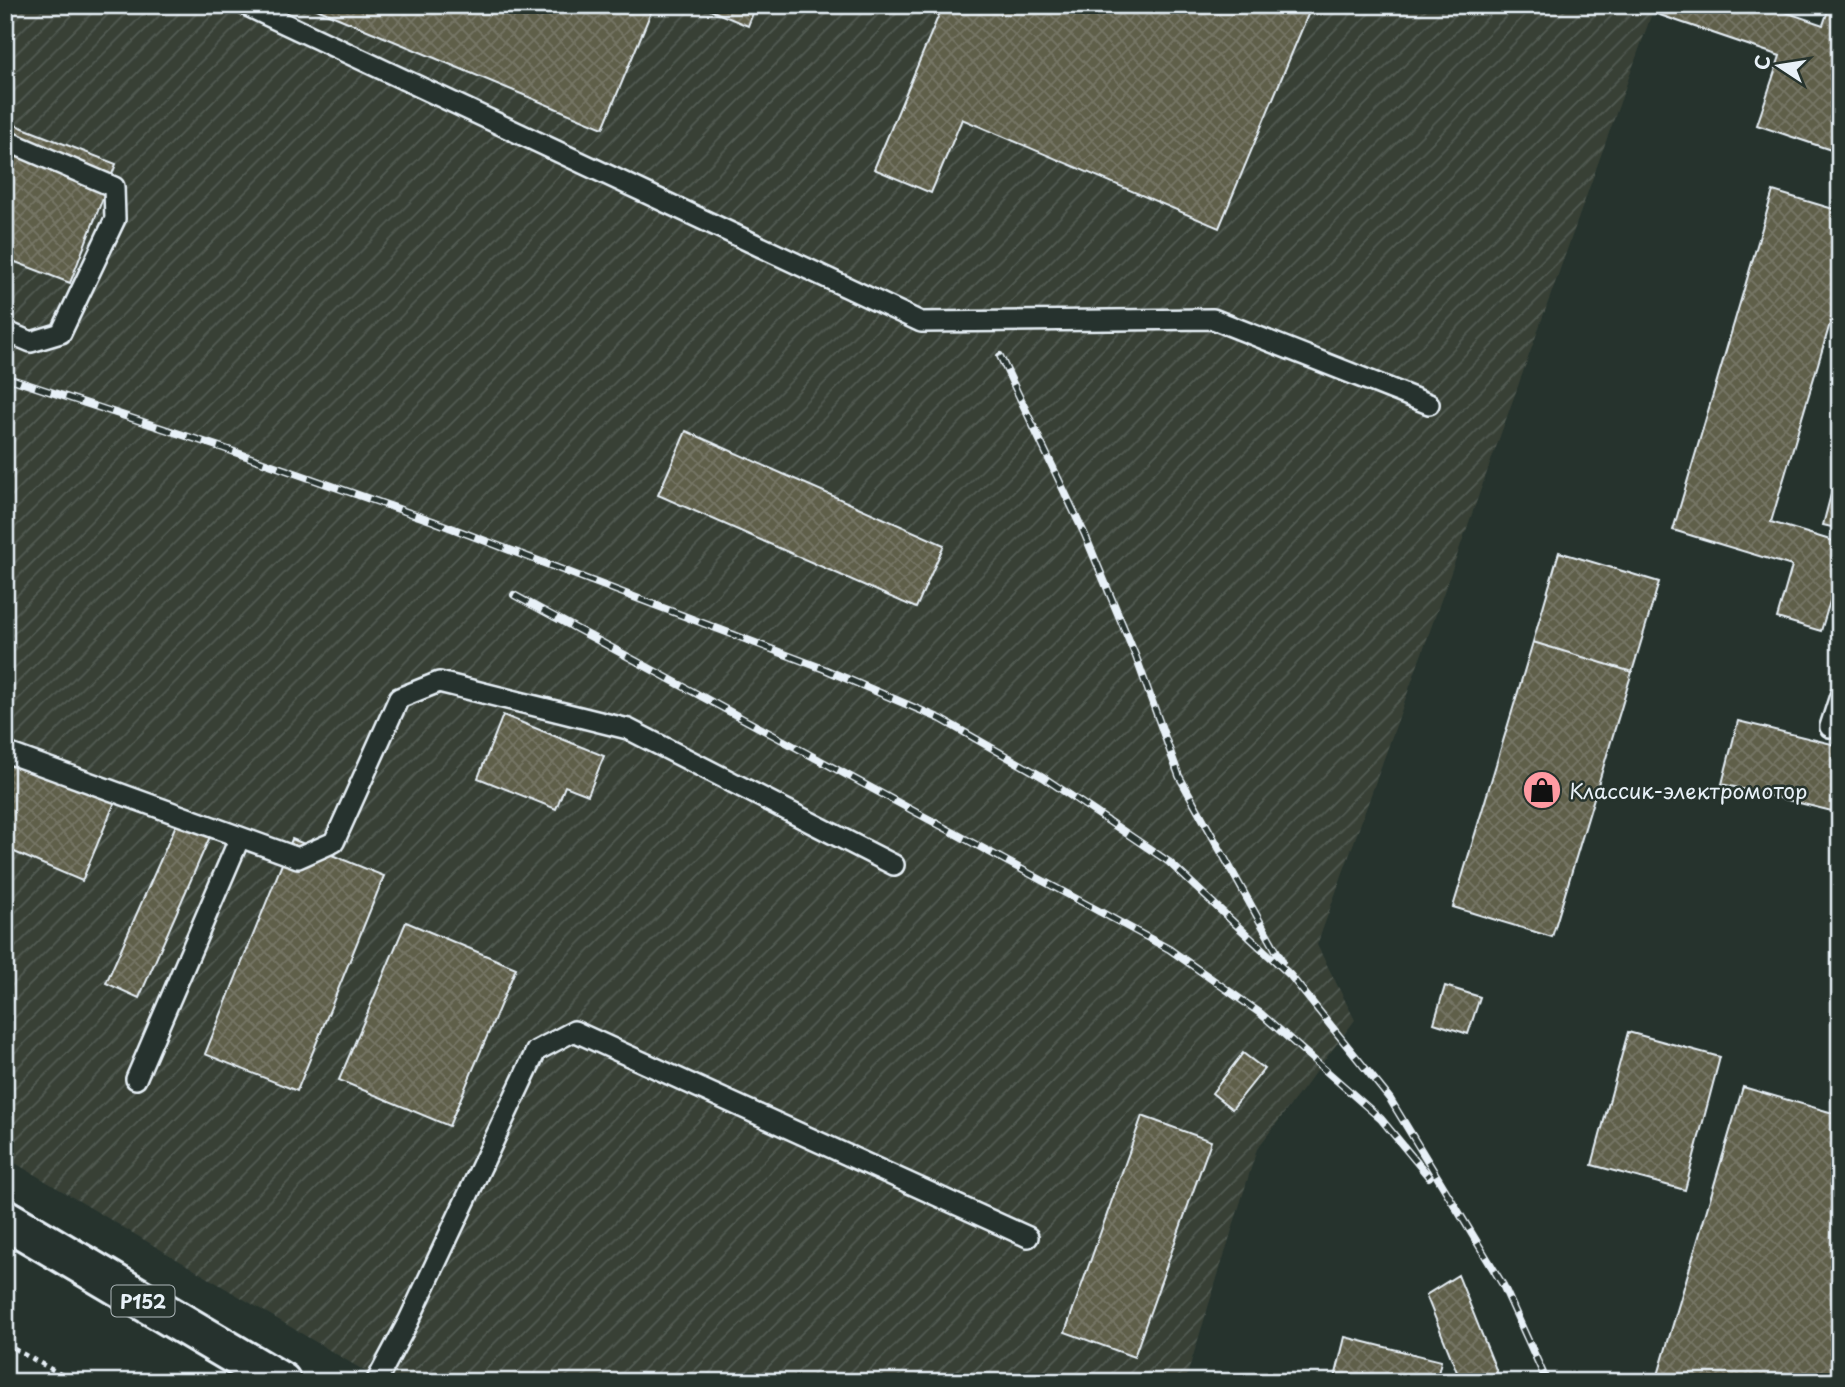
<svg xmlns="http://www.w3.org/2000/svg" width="1845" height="1387" viewBox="0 0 1845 1387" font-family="'Playpen Sans',sans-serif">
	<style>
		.industrial { fill: url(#industrial-furrows) }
		.building { fill: url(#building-cross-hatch); stroke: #e8f1f8; stroke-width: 2 }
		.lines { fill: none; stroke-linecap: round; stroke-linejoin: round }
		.lane-casing { stroke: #e8f1f8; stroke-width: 24 }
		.primary-casing { stroke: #e8f1f8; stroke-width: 44 }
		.path { stroke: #e8f1f8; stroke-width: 4.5; stroke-dasharray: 5 5; stroke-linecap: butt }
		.lane { stroke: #26332d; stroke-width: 19 }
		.primary { stroke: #26332d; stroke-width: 38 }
		.rail-casing { stroke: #e8f1f8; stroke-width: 8 }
		.rail { stroke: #26332d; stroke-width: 5; stroke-dasharray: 16; stroke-linecap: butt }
		.labels { text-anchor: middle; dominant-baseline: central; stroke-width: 5; stroke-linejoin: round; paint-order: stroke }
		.shield { fill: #26332d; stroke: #aeb8bb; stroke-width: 2 }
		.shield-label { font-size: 19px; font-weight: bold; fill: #e8f1f8 }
		.poi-label { font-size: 21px; fill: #e8f1f8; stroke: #26332d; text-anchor: start }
	</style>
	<defs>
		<pattern id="industrial-furrows" width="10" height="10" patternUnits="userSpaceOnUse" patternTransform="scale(1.75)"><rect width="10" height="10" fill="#374036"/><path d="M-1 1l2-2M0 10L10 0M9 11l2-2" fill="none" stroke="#545c54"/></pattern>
		<pattern id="building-cross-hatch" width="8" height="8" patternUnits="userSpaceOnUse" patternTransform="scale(1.75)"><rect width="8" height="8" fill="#5f5e4a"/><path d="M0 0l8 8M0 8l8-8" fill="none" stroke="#767665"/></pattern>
	</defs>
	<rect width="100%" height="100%" fill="#26332d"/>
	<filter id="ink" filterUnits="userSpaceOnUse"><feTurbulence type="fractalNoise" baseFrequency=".0143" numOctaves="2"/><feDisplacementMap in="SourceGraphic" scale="14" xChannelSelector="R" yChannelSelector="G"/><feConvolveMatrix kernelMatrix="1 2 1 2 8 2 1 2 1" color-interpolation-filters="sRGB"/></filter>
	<g filter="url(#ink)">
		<path class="industrial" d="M5 5H1655L1317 945 1355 1020 1257 1149 1185 1382H383L5 1157Z"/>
		<path class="building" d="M307 5H654L603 128Z
			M698 5H756L748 26Z
			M943 5H1312L1219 228 962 119 931 193 874 169Z
			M1660 5H1765L1823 25 1830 5H1840V153L1757 125 1780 56 1657 14Z
			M5 121 116 164 70 283 5 258Z
			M1773 191 1840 211V290L1771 522 1840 543V568L1821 631 1777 618 1792 566 1673 530Z
			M686 431 944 545 916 608 658 495Z
			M1840 460V529L1823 525Z
			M1559 552 1659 582 1632 672 1533 642Z
			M1533 642 1632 672 1552 937 1453 907Z
			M503 715 604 756 588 795 565 786 556 809 478 778Z
			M1738 721 1840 746V798L1836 812 1722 784Z
			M5 741 120 790 82 881 5 848Z
			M179 818 212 832 139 998 106 983Z
			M292 839 384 876 297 1091 205 1054Z
			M406 922 516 968 449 1126 339 1080Z
			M1445 986 1480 997 1468 1034 1434 1023Z
			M1628 1032 1720 1057 1685 1190 1592 1165Z
			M1243 1053 1264 1069 1232 1109 1212 1093Z
			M1743 1087 1840 1115V1382H1656Z
			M1142 1116 1211 1141 1134 1357 1065 1332Z
			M1458 1275 1501 1382H1461L1426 1295Z
			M1345 1337 1441 1361 1436 1382H1334Z"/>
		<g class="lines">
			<g class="lane-casing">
				<path id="lane" d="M245 5 921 322 1213 319 1429 404
					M5 140 114 187 115 219 61 333 31 342 5 331
					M1830 727 1840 696
					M5 752 298 858 334 842 399 698 439 682 628 729 894 865
					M136 1079 240 837
					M376 1382 408 1322 536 1051 574 1031 1028 1237"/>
			</g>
			<g class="primary-casing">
				<path id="primary" d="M5 1219 281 1382"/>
			</g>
			<path class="path" d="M5 1344 75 1382"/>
			<use href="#lane" class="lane"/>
			<use href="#primary" class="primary"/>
			<g class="rail-casing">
				<path id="rail" d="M1000 356 1085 535 1136 657 1179 776 1282 961
					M5 377 223 448 433 521 824 669 941 719 1043 777 1169 862 1290 975 1390 1099 1503 1285 1547 1382
					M514 595 1169 949 1260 1013 1381 1119 1429 1177"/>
			</g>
			<use href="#rail" class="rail"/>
		</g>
	</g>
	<defs>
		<g id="shop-disc" transform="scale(2.0125)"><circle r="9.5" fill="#ff9aa2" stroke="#26332d"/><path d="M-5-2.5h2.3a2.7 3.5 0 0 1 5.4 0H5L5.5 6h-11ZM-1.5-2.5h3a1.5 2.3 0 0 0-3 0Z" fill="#111"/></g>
	</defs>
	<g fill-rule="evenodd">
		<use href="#shop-disc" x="1542" y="790"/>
	</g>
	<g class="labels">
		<rect class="shield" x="111.5" y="1285.5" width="63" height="31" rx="5"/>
		<g class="shield-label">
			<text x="143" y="1301">Р152</text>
		</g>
		<g class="poi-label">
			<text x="1569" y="790">Классик-электромотор</text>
		</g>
	</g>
	<rect width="1845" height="1387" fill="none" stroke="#26332d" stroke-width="28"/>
	<rect x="14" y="14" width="1817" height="1359" fill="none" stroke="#e8f1f8" stroke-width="2.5" filter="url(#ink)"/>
	<g transform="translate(1779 66) rotate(282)" stroke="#26332d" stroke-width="5" paint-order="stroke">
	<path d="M0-5L12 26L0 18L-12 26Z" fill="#e8f1f8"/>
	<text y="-10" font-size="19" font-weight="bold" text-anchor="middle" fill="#e8f1f8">С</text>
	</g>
</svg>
